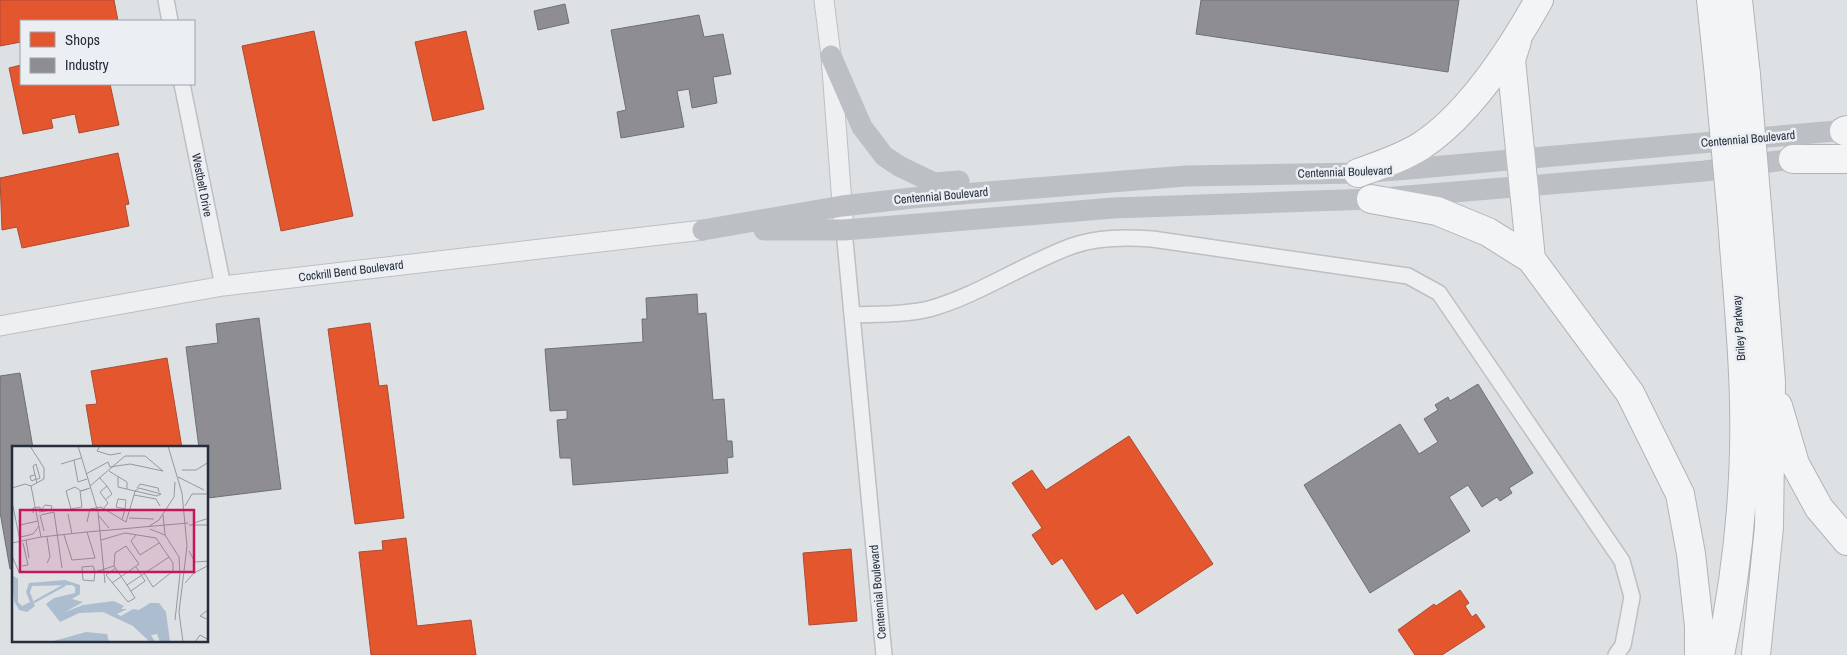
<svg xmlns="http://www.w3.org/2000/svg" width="1847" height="655" viewBox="0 0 1847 655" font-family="'Archivo Narrow',sans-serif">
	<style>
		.shops { fill: #e4572e; stroke: #ab4b32 }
		.industry { fill: #8d8d92; stroke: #6e7078 }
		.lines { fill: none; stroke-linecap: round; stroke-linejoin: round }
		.minor-casing { stroke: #bdbfc2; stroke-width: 18 }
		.tertiary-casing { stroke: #bdbfc2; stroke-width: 21 }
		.motorway-casing { stroke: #b1b4b8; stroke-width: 30 }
		.minor { stroke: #eeeff1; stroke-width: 15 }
		.tertiary { stroke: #eeeff1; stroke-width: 19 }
		.secondary { stroke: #bcbfc4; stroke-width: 21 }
		.motorway { stroke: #f2f4f5; stroke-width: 28 }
		.motorway-bridge-casing { stroke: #b1b4b8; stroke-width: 30; stroke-linecap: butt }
		.motorway-bridge { stroke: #f2f4f5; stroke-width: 28 }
		.labels { text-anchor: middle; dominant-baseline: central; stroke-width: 5; stroke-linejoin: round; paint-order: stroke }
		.street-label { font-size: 12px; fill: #262e3c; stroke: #ebeff4 }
		.inset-river { fill: none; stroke: #acbdcf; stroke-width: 2.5 }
		.inset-road { fill: none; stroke: #9499a1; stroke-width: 1 }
		.view { fill: #c2185b; fill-opacity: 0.15; stroke: #c2185b; stroke-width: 2.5 }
		.inset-edge { fill: none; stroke: #262e3c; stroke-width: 2.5 }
	</style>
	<rect width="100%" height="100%" fill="#dee1e4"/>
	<path class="shops" d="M0 0H114L118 21H21V42L0 46Z
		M314 31 353 216 281 231 242 46Z
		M466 31 484 109 433 121 415 42Z
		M21 65V84H110L119 125 79 133 75 114 51 119 53 128 23 134 9 68Z
		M118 153 129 204 125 205 129 226 22 248 17 227 2 230 0 178Z
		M370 323 379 386 387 385 404 518 355 524 328 329Z
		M167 358 182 448 93 447 86 405 97 404 91 371Z
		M1129 436 1213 564 1137 614 1123 593 1096 610 1062 558 1052 565 1032 535 1042 528 1012 483 1032 470 1046 490Z
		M406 538 417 626 471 620 476 655H371L359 552 383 550 382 541Z
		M851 549 857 621 809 625 803 553Z
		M1460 590 1469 603 1465 606 1472 617 1476 614 1485 627 1442 655H1415L1398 630 1434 604 1436 606Z"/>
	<path class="industry" d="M1201 0H1459L1448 72 1196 34Z
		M565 4 569 23 538 30 534 11Z
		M699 15 704 37 723 34 731 74 713 77 717 103 692 108 689 89 677 91 684 127 621 138 617 112 626 110 611 30Z
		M697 294 698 314 706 313 713 400 724 399 727 441H732L733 457 727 458 728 473 573 485 571 458H560L557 420 567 419V410L550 411 545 349 643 342 642 319H647L646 298Z
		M259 318 281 489 208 498V448H199L186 347 218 343 216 324Z
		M20 373 33 448H14V568L10 569 0 512V376Z
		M1478 384 1533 473 1509 488 1512 493 1500 501 1497 497 1482 507 1468 485 1449 497 1470 531 1370 593 1304 485 1400 424 1419 454 1438 442 1424 419 1438 410 1435 405 1448 397 1450 401Z"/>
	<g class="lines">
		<g class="minor-casing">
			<path id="minor" d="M166 0 170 21
				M182 84 223 286
				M844 230 884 655
				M853 315C878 314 904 315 929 309 979 295 1023 264 1072 246 1098 237 1125 237 1152 239L1408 276 1439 293 1622 561 1632 597 1623 645 1616 655"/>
		</g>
		<g class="tertiary-casing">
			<path id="tertiary" d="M824 0 831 56 844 230
				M0 326 223 286 703 230"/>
		</g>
		<g class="motorway-casing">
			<path id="motorway" d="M1711 0 1719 76
				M1738 0 1746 75
				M1517 41 1511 60 1531 259
				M1844 131 1847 130
				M1793 159H1847
				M1358 173C1380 165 1402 158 1421 146 1470 114 1511 50 1539 0
				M1371 199 1437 211 1488 232 1531 259 1630 393 1680 494 1691 554 1699 626V655
				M1778 406 1795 464 1819 508 1847 541
				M1720 655C1737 573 1746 487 1744 403 1743 341 1736 279 1732 218
				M1756 655 1769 527 1771 382 1758 218"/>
		</g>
		<use href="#minor" class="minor"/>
		<use href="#tertiary" class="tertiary"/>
		<path class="secondary" d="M831 56 862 127 884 156 899 166 934 183 959 181
			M703 230 842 206 912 198 1186 176 1358 173 1409 169 1847 130
			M764 230H844L1114 208 1371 199 1705 171 1807 157"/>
		<use href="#motorway" class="motorway"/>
		<g class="motorway-bridge-casing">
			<path id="motorway-bridge" d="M1746 75 1758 218
				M1719 76 1732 218"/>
		</g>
		<use href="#motorway-bridge" class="motorway-bridge"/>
	</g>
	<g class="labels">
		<g class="street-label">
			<text transform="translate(1748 139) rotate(-5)">Centennial Boulevard</text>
			<text transform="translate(1345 172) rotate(-2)">Centennial Boulevard</text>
			<text transform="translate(202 185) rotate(79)">Westbelt Drive</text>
			<text transform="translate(941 196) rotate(-5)">Centennial Boulevard</text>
			<text transform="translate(351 271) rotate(-7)">Cockrill Bend Boulevard</text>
			<text transform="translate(1739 328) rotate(-94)">Briley Parkway</text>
			<text transform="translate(878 592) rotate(-95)">Centennial Boulevard</text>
		</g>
	</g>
	<g transform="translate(12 446)">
		<rect width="196" height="196" fill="#dee1e4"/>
		<path d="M0 129 6 133V156L10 160 18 156 14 146 17 137 53 134 68 139V148L60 153 71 156 53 166 71 159 102 155 112 160 109 163H115L105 168 109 170 121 163 127 164 138 157H147L154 166 158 196H148L145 188 139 189 143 196H138L121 180 91 166 67 167 48 176 34 158 42 152 63 147V141L60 139 20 140 18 146 23 160 15 166 7 164 2 155ZM74 186 95 188 97 196H38Z" fill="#acbdcf"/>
		<path class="inset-river" d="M22 156 53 139"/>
		<path class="inset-road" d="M66 0 86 66 93 137M88 0 85 5 98 9 109 7M156 0 170 47 175 100 167 166 171 196M62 14 66 36 75 33M49 18 69 12M170 24H184L197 16M97 25 115 36V43M74 28 96 16 98 21 118 18 151 25M23 29 18 30 19 34 20 35 24 33H26L28 32 24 18 21 20 23 29 24 33V34L25 37M87 31 95 40 88 46 96 57 92 62M106 31V41L123 45M166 31 192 44M19 40 29 91M78 40 113 10H133L151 25M0 42 13 38 19 40 32 33V22L18 0M125 42 128 38 146 42 147 46M75 43 69 45 78 42M68 45 70 61 59 63 54 45 63 41 69 45M122 49 123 45 145 50 149 48 127 42 123 45M94 53 100 48 95 40M1 60 8 95M173 60 180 48H197M27 66 39 64 40 60 33 59 29 64M21 67V62L28 61V65M56 68 60 88M28 69 32 85M29 69 42 66 50 122M151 69 153 89M87 70 97 82M117 72 142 73M7 74 8 79 26 75M110 74 113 63 104 61 106 53 114 54 113 63M75 76 78 63 89 61 114 76M114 76 122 49 144 53 148 60M182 77 197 72M177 79H197M136 81 147 74 162 51 163 36M138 83 153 89 167 111 168 128 163 174M75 86 176 77M124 89 119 95 128 109 147 97M9 91 21 88 27 80M35 91 38 111 35 117M14 94 17 112M89 94 113 87 144 92 161 117V125L141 141 132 127M0 97 29 91 75 86 83 112 60 114 52 89M177 105 183 116 197 115M0 110 7 126M10 120 16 119 11 97M104 122 94 129 116 156 123 152 115 139M83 126 82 135 71 134 70 121 81 120 83 126 102 120 115 139 157 111M100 137 127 118 114 100 103 107 102 120M173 137 182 127 197 119M119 145 133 135 124 121M197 163 188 170 197 174M183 196 188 189 197 194"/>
		<path class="view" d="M8 64H182V126H8Z"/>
		<rect width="196" height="196" class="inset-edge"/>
	</g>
	<rect x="20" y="20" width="175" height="65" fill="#ebeff4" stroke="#9ca2aa"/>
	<rect x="30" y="32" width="25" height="15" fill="#e4572e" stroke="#9ca2aa"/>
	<text x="65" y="45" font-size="15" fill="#262e3c">Shops</text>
	<rect x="30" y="58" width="25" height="15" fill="#8d8d92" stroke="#9ca2aa"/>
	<text x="65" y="70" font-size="15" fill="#262e3c">Industry</text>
</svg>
